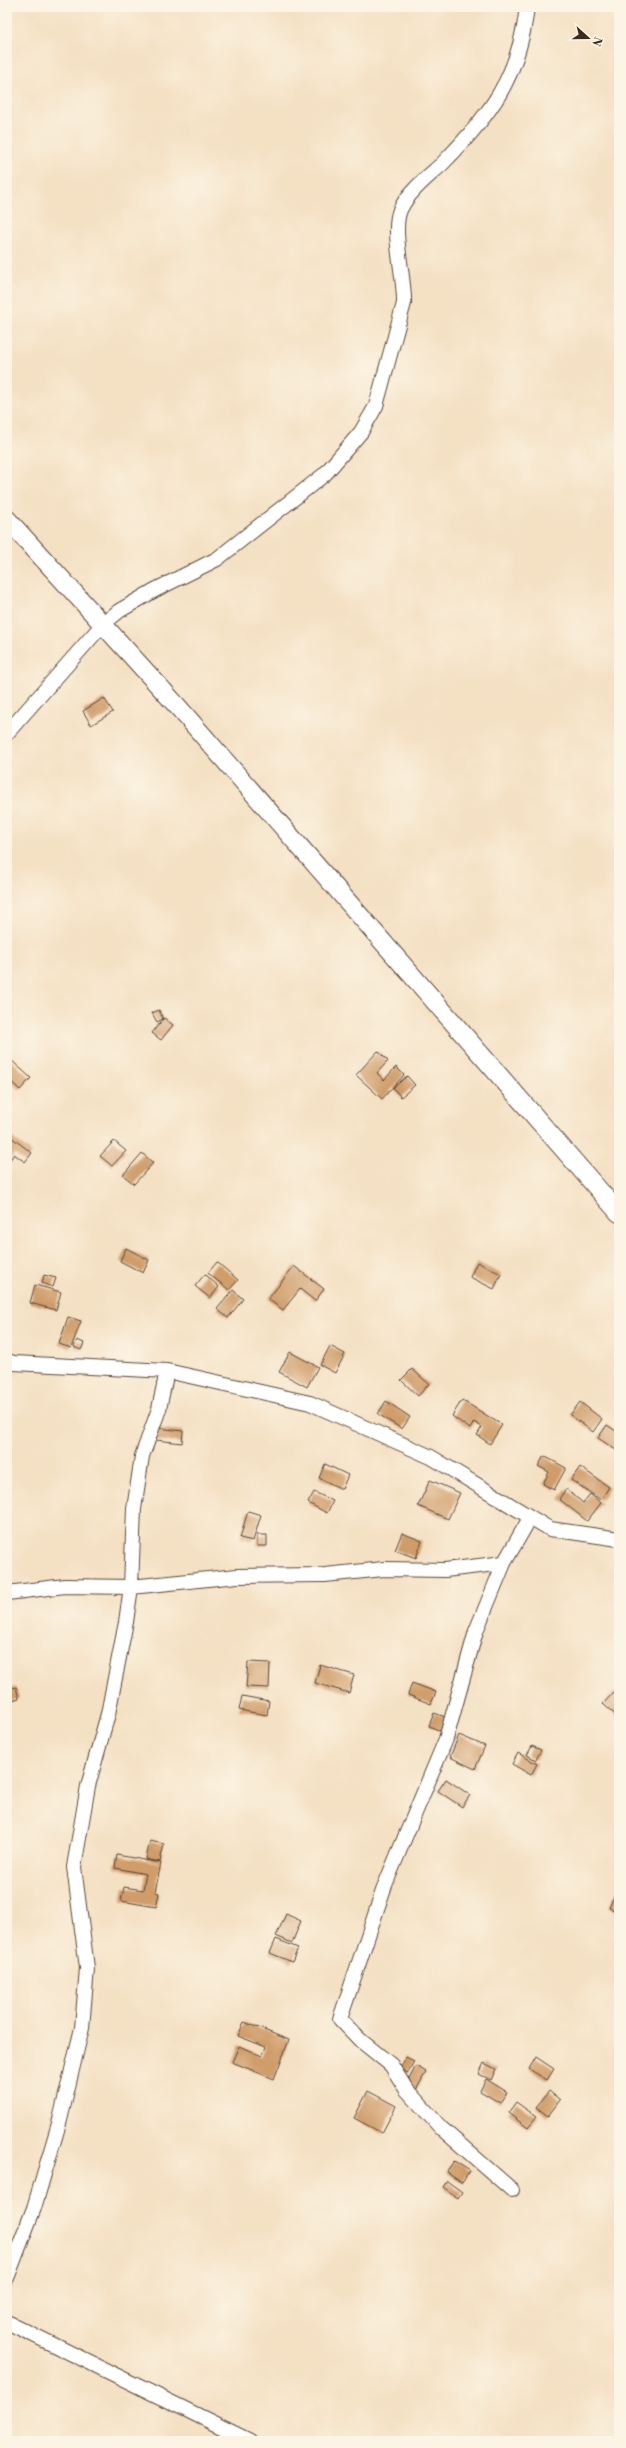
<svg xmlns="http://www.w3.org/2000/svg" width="626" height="2448" viewBox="0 0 626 2448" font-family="'Libre Bodoni',serif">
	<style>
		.building { fill: #d09d6a }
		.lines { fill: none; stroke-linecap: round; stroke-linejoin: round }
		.minor-casing { stroke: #574537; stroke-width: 16 }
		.tertiary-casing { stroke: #574537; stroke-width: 20 }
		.minor { stroke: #fff; stroke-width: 14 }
		.tertiary { stroke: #fff; stroke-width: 18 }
	</style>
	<rect width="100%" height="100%" fill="#fcf5e5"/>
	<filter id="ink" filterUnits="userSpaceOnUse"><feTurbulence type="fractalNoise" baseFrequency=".025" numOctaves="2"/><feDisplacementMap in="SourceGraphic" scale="8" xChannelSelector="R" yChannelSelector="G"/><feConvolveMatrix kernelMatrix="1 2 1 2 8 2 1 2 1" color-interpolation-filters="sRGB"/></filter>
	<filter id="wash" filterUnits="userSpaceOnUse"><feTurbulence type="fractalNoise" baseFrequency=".012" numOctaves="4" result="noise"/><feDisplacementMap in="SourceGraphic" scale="16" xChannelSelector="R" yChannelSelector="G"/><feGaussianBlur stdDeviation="0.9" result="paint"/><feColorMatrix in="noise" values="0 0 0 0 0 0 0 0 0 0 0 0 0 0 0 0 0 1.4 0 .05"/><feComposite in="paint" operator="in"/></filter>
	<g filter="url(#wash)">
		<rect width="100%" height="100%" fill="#f4e0c3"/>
		<g id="blocks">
			<path class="building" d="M104 698 113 712 91 725 83 711Z
				M159 1010 163 1019 157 1022 152 1013Z
				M164 1018 173 1025 161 1040 152 1033Z
				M378 1051 388 1061 377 1073 384 1080 396 1067 404 1075 382 1099 356 1075Z
				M11 1060 31 1078 20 1090 7 1078V1065Z
				M407 1076 415 1085 401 1097 393 1088Z
				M11 1137 32 1153 25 1162 14 1154 7 1164V1143Z
				M114 1141 126 1151 112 1166 100 1156Z
				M142 1153 153 1163 134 1184 123 1175Z
				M126 1248 149 1260 143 1273 120 1261Z
				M217 1262 238 1280 229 1290 208 1273Z
				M477 1262 501 1274 494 1289 470 1277Z
				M294 1266 324 1289 315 1301 300 1289 283 1310 268 1299Z
				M205 1274 219 1287 210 1298 195 1286Z
				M44 1275 56 1278 53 1287 42 1283Z
				M35 1285 61 1292 56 1310 30 1303Z
				M233 1290 243 1299 228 1318 217 1309Z
				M68 1317 81 1321 71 1348 59 1344Z
				M77 1340 84 1343 81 1350 74 1347Z
				M330 1346 345 1354 335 1373 320 1365Z
				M290 1352 318 1367 307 1387 279 1372Z
				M412 1369 429 1384 418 1396 401 1380Z
				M462 1400 502 1425 490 1444 477 1435 482 1427 474 1422 470 1429 452 1416Z
				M386 1401 410 1417 402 1429 378 1414Z
				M580 1402 602 1419 593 1432 570 1415Z
				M607 1425 619 1433V1452L598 1438Z
				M157 1428 183 1431 182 1443 156 1440Z
				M544 1456 566 1468 554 1490 543 1484 549 1472 538 1466Z
				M325 1464 348 1475 342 1489 319 1478Z
				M580 1467 609 1487 601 1500 571 1480Z
				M430 1480 460 1493 448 1519 418 1506Z
				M566 1489 583 1503 590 1494 601 1503 587 1521 559 1499Z
				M314 1492 333 1501 327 1513 308 1503Z
				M248 1511 261 1515 253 1541 240 1538Z
				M402 1533 422 1541 416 1558 395 1550Z
				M257 1535H267V1546H257Z
				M248 1662 270 1663 269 1688 246 1687Z
				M320 1665 354 1675 349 1693 315 1683Z
				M412 1683 436 1692 431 1704 408 1695Z
				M16 1687 19 1698 7 1702V1689Z
				M614 1692 619 1696V1718L603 1704Z
				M242 1696 269 1701 267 1715 239 1710Z
				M434 1713 448 1718 443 1732 429 1726Z
				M459 1735 485 1746 475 1769 450 1757Z
				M532 1746 541 1750 536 1760 527 1755Z
				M518 1753 537 1764 531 1775 512 1764Z
				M446 1779 470 1795 462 1807 438 1791Z
				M150 1841 164 1844 160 1862 146 1859Z
				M117 1855 161 1863 155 1892 159 1893 156 1907 121 1901 124 1887 143 1890 146 1874 115 1868Z
				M614 1896 619 1898V1912L609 1908Z
				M286 1914 301 1921 292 1943 276 1936Z
				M276 1939 298 1948 292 1962 270 1953Z
				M244 2022 289 2040 274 2079 232 2062 239 2046 262 2056 266 2047 238 2036Z
				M406 2057 414 2061 408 2073 400 2069Z
				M536 2057 554 2069 547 2080 529 2069Z
				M484 2063 496 2069 491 2080 479 2074Z
				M416 2066 426 2072 416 2090 406 2085Z
				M486 2079 507 2092 500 2103 480 2091Z
				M368 2091 396 2106 382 2133 354 2118Z
				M549 2091 560 2100 548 2116 536 2107Z
				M516 2102 537 2117 528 2128 508 2113Z
				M454 2161 470 2171 462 2183 446 2172Z
				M447 2181 462 2192 458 2198 443 2187Z"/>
		</g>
	</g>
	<g filter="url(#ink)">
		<use href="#blocks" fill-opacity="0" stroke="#574537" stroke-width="1"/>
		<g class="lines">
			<g class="minor-casing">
				<path id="minor" d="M7 733 103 624 119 611 155 590 217 559 325 474 361 432 376 406 404 303C405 277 391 231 400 210 408 192 429 176 443 163 491 114 519 77 527 7
					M7 1361 14 1363 167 1371 310 1403 431 1457 550 1529 619 1539
					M7 1593 65 1586 131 1587 237 1576 325 1575 384 1569 445 1570 504 1563
					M512 2190 441 2128 406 2089 391 2065 360 2040 340 2019 385 1885 446 1739 476 1631 504 1563 530 1518
					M7 2278 34 2208 60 2120 82 2028 87 1968 74 1867 88 1786 108 1714 126 1622 131 1587 134 1509 142 1456 159 1409 167 1371
					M7 2322 250 2441"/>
			</g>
			<g class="tertiary-casing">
				<path id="tertiary" d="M7 519 179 708 619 1213"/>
			</g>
			<use href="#minor" class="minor"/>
			<use href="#tertiary" class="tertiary"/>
		</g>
	</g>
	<rect width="626" height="2448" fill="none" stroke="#fcf5e5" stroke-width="24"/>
	<g transform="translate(588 38) rotate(111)" stroke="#fcf5e5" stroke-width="3" paint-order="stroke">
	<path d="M0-3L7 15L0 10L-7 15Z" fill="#3b2a1e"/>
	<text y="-6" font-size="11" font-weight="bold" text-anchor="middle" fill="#3b2a1e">N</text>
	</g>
</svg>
